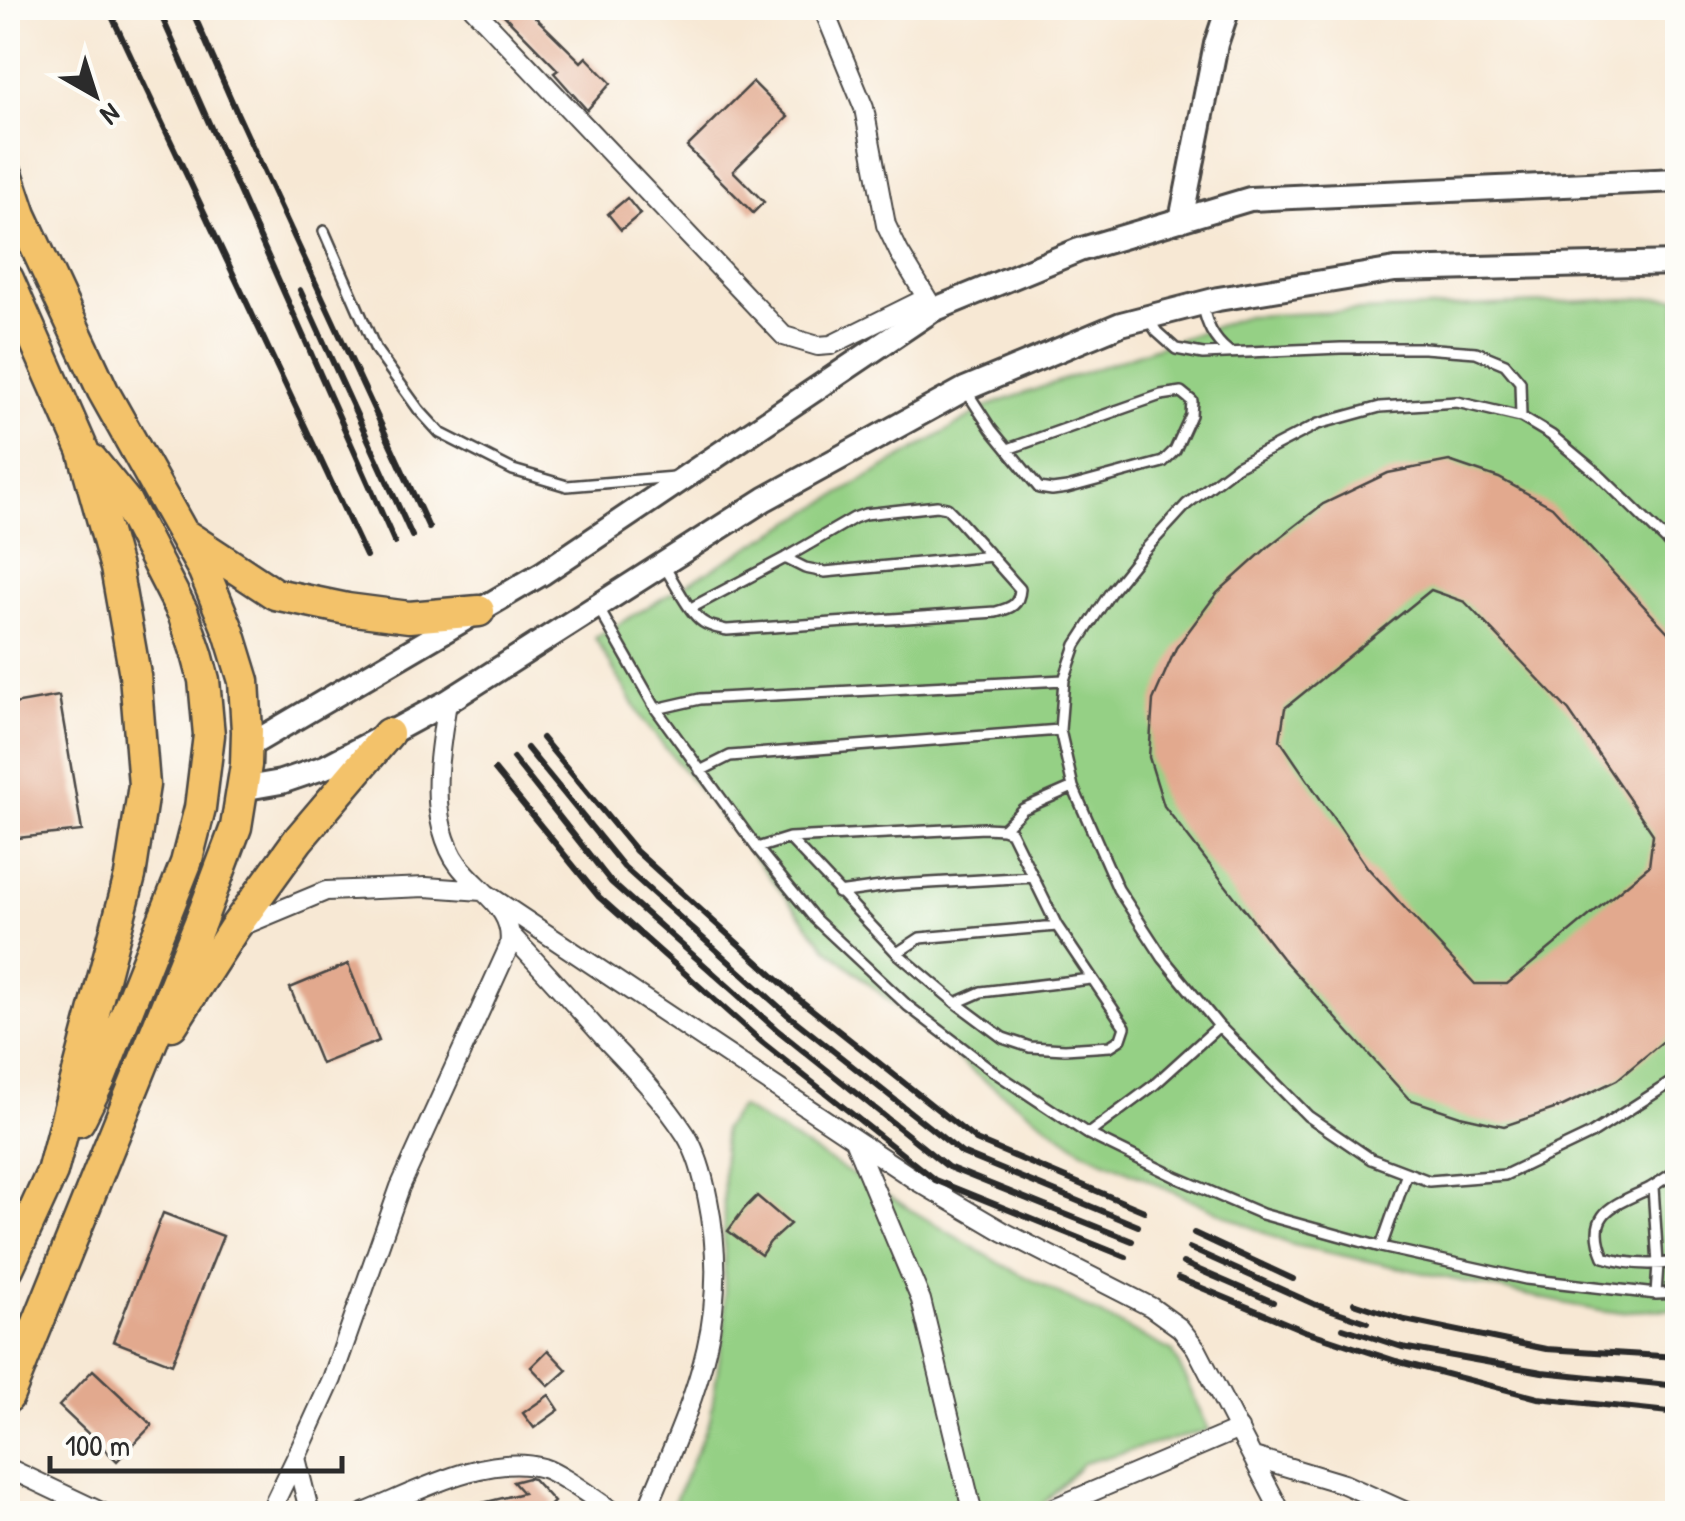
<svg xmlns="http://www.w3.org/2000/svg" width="1685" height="1521" viewBox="0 0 1685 1521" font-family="'Patrick Hand',sans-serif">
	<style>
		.green { fill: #95d085; stroke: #607e58; stroke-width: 2.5 }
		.building { fill: #e2a98e; fill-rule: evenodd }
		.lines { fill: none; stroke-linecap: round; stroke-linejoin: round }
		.service-casing { stroke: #4a4744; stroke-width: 14 }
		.minor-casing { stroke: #4a4744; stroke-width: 22 }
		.tertiary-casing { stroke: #4a4744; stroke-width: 28 }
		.primary-casing { stroke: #4a4744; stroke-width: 35 }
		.service { stroke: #fff; stroke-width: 9 }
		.minor { stroke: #fff; stroke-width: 18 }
		.tertiary { stroke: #fff; stroke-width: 22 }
		.primary { stroke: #f3c26a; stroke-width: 30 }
		.rail { stroke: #2b2b2b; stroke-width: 6 }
	</style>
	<rect width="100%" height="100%" fill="#fdfcf7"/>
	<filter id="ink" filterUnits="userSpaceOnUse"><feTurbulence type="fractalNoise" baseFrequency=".01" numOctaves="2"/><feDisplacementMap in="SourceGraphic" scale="20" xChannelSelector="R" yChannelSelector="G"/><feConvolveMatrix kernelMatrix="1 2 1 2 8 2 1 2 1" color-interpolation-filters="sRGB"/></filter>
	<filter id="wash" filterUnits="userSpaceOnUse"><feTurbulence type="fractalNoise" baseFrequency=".0048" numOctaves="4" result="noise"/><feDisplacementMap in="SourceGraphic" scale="40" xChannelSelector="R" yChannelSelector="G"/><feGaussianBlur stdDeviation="2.25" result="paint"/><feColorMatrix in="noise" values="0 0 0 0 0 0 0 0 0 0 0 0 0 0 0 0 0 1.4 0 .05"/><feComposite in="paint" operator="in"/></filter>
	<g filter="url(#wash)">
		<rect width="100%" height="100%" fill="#f7e8d4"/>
		<path class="green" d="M1677 297V1309L1605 1312 1289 1244 1084 1151 978 1076 827 948 643 720 595 638 991 405 1246 316Z
			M740 1107 1001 1264 1173 1352 1209 1430 1083 1463 1034 1513 669 1514 710 1420 725 1321 723 1129Z"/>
		<g id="blocks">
			<path class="building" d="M497 8H526L581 62 586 57 611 83 587 110 554 73 558 70Z
				M753 82 788 117 733 171 764 202 753 213 687 147Z
				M627 198 640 214 621 230 608 214Z
				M1449 461 1499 478 1552 507 1678 643V1029L1617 1080 1563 1106 1504 1126 1460 1116 1409 1099 1282 958 1164 806 1149 757 1153 700 1176 648 1217 593 1269 546 1323 504 1388 473ZM1431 590 1465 602 1569 711 1653 834 1649 866 1507 984H1475L1367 867 1280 740 1285 708Z
				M59 696 82 831 8 839V705Z
				M348 964 379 1041 321 1064 290 988Z
				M757 1196 790 1224 770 1242 761 1255 728 1231 744 1209Z
				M163 1213 223 1236 172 1364 113 1341Z
				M548 1350 567 1370 549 1386 531 1367Z
				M93 1370 152 1425 117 1461 59 1406Z
				M549 1395 559 1410 534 1428 523 1413Z
				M528 1478 533 1479 554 1502 541 1514H463L462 1508 523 1493 513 1482Z"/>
		</g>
	</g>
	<g filter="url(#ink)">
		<use href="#blocks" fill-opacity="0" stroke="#4a4744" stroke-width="2.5"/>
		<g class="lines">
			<g class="service-casing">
				<path id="service" d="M324 231 376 350 419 410 440 433 513 470 567 486 674 477
					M1203 307C1207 325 1213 339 1228 351
					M1149 320 1157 332 1176 349 1203 354 1341 348H1424L1476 352 1505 364 1520 382 1521 417
					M967 392 991 429 1039 488 1052 490 1067 488 1163 462 1175 450 1191 415 1192 401 1181 392 1161 395 1008 449
					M1678 555 1666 540 1598 474 1551 435 1521 417 1457 402 1380 407 1318 424 1237 466 1187 504 1143 552 1110 593 1076 645 1064 680 1060 730 1073 787 1118 889 1163 958 1219 1026 1308 1116 1371 1159 1429 1181 1505 1175 1591 1134 1678 1078
					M785 558 805 568 825 572 992 556
					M664 566C674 581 689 613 703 622 710 627 719 628 727 630L996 612C1011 608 1019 605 1020 589L955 516 947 508 937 506 865 514 854 518 785 558 691 608
					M599 609 656 709 757 848 815 919 908 1006 993 1071 1088 1134 1178 1178 1262 1214 1381 1247 1526 1279 1656 1294 1678 1293
					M656 709 700 699 1064 680
					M700 771 730 756 1060 730
					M1003 829 1023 809 1073 787
					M757 848 789 838 985 828 1003 829 1011 832 1057 926 1125 1027 1121 1039 1110 1046 1065 1049 1030 1047 1003 1038 956 1003 897 953 789 838
					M838 893 895 885 1033 877
					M897 953 920 938 1057 926
					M956 1003 981 992 1091 979
					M1088 1134 1154 1085 1219 1026
					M1678 1170C1668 1176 1659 1183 1650 1188 1617 1205 1584 1210 1604 1257 1627 1265 1654 1265 1678 1262
					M1653 1187 1658 1264 1656 1294
					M1381 1247 1407 1173"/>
			</g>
			<g class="minor-casing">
				<path id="minor" d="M473 8 784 336 818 346 831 345 926 298
					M823 8 864 108 886 225 899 252 931 305
					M237 928 326 891 426 887 482 891 917 1181 1004 1232 1151 1307 1180 1328 1196 1348 1282 1514
					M511 935C544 970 576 1006 608 1042 636 1071 664 1101 686 1135 697 1153 704 1179 708 1200 733 1323 691 1404 645 1514
					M854 1140 921 1300 973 1514
					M1254 1457 1344 1484 1411 1514
					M8 1468 105 1514
					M269 1514 296 1458
					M310 1514 296 1458 332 1379 400 1187 509 947C516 908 478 892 458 864 451 855 445 839 442 828 432 789 441 742 447 702
					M362 1514C414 1493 488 1452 543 1468 562 1474 598 1502 617 1514
					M1040 1514 1239 1429"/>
			</g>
			<g class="tertiary-casing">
				<path id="tertiary" d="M1181 220 1216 44 1228 8
					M245 748 543 573 933 310 1079 250 1250 199 1678 180
					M241 789 281 782 325 767 388 734 447 702 765 499 965 389 1121 324 1218 299 1395 270 1678 263"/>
			</g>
			<g class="primary-casing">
				<path id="primary" d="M8 176 21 215 103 391 204 571 229 632 244 681 247 731 246 765 236 827 201 920 8 1397
					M8 279 83 450 116 568 135 675 144 785 130 876 52 1172 8 1268
					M187 536 275 594 347 609 409 617 479 611
					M172 1025 233 930 298 840 388 734
					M79 1121 100 1079 186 863 200 808 209 735 204 680 197 654 183 613 126 502 92 460"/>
			</g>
			<use href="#service" class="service"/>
			<use href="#minor" class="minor"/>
			<use href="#tertiary" class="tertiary"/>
			<use href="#primary" class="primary"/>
			<path class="rail" d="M108 8 366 556
				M158 8 395 543
				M191 8 237 113 429 528
				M300 290 412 536
				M542 738 636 851 800 1000 976 1140 1144 1211
				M527 748 624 867 788 1015 962 1153 1138 1226
				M513 758 611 882 776 1029 948 1167 1132 1241
				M495 770 599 897 763 1043 935 1180 1126 1257
				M1194 1233 1293 1279
				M1189 1248 1314 1304 1367 1322
				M1183 1263 1273 1302
				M1178 1278 1305 1331 1396 1361 1538 1398 1678 1413
				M1354 1303 1405 1320 1546 1349 1678 1357
				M1343 1328 1402 1347 1542 1372 1678 1386"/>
		</g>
	</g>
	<rect width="1685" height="1521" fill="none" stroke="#fdfcf7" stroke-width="40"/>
	<g transform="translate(95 95) rotate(141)" stroke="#fdfcf7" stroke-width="8" paint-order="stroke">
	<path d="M0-8L18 38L0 25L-18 38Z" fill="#2b2b2b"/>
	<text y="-15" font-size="28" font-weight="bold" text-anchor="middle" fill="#2b2b2b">N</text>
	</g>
	<path d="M50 1456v15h292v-15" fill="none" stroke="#2b2b2b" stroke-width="5"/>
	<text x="65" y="1456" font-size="30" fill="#2b2b2b" stroke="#fdfcf7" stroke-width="8" paint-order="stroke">100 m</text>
</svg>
